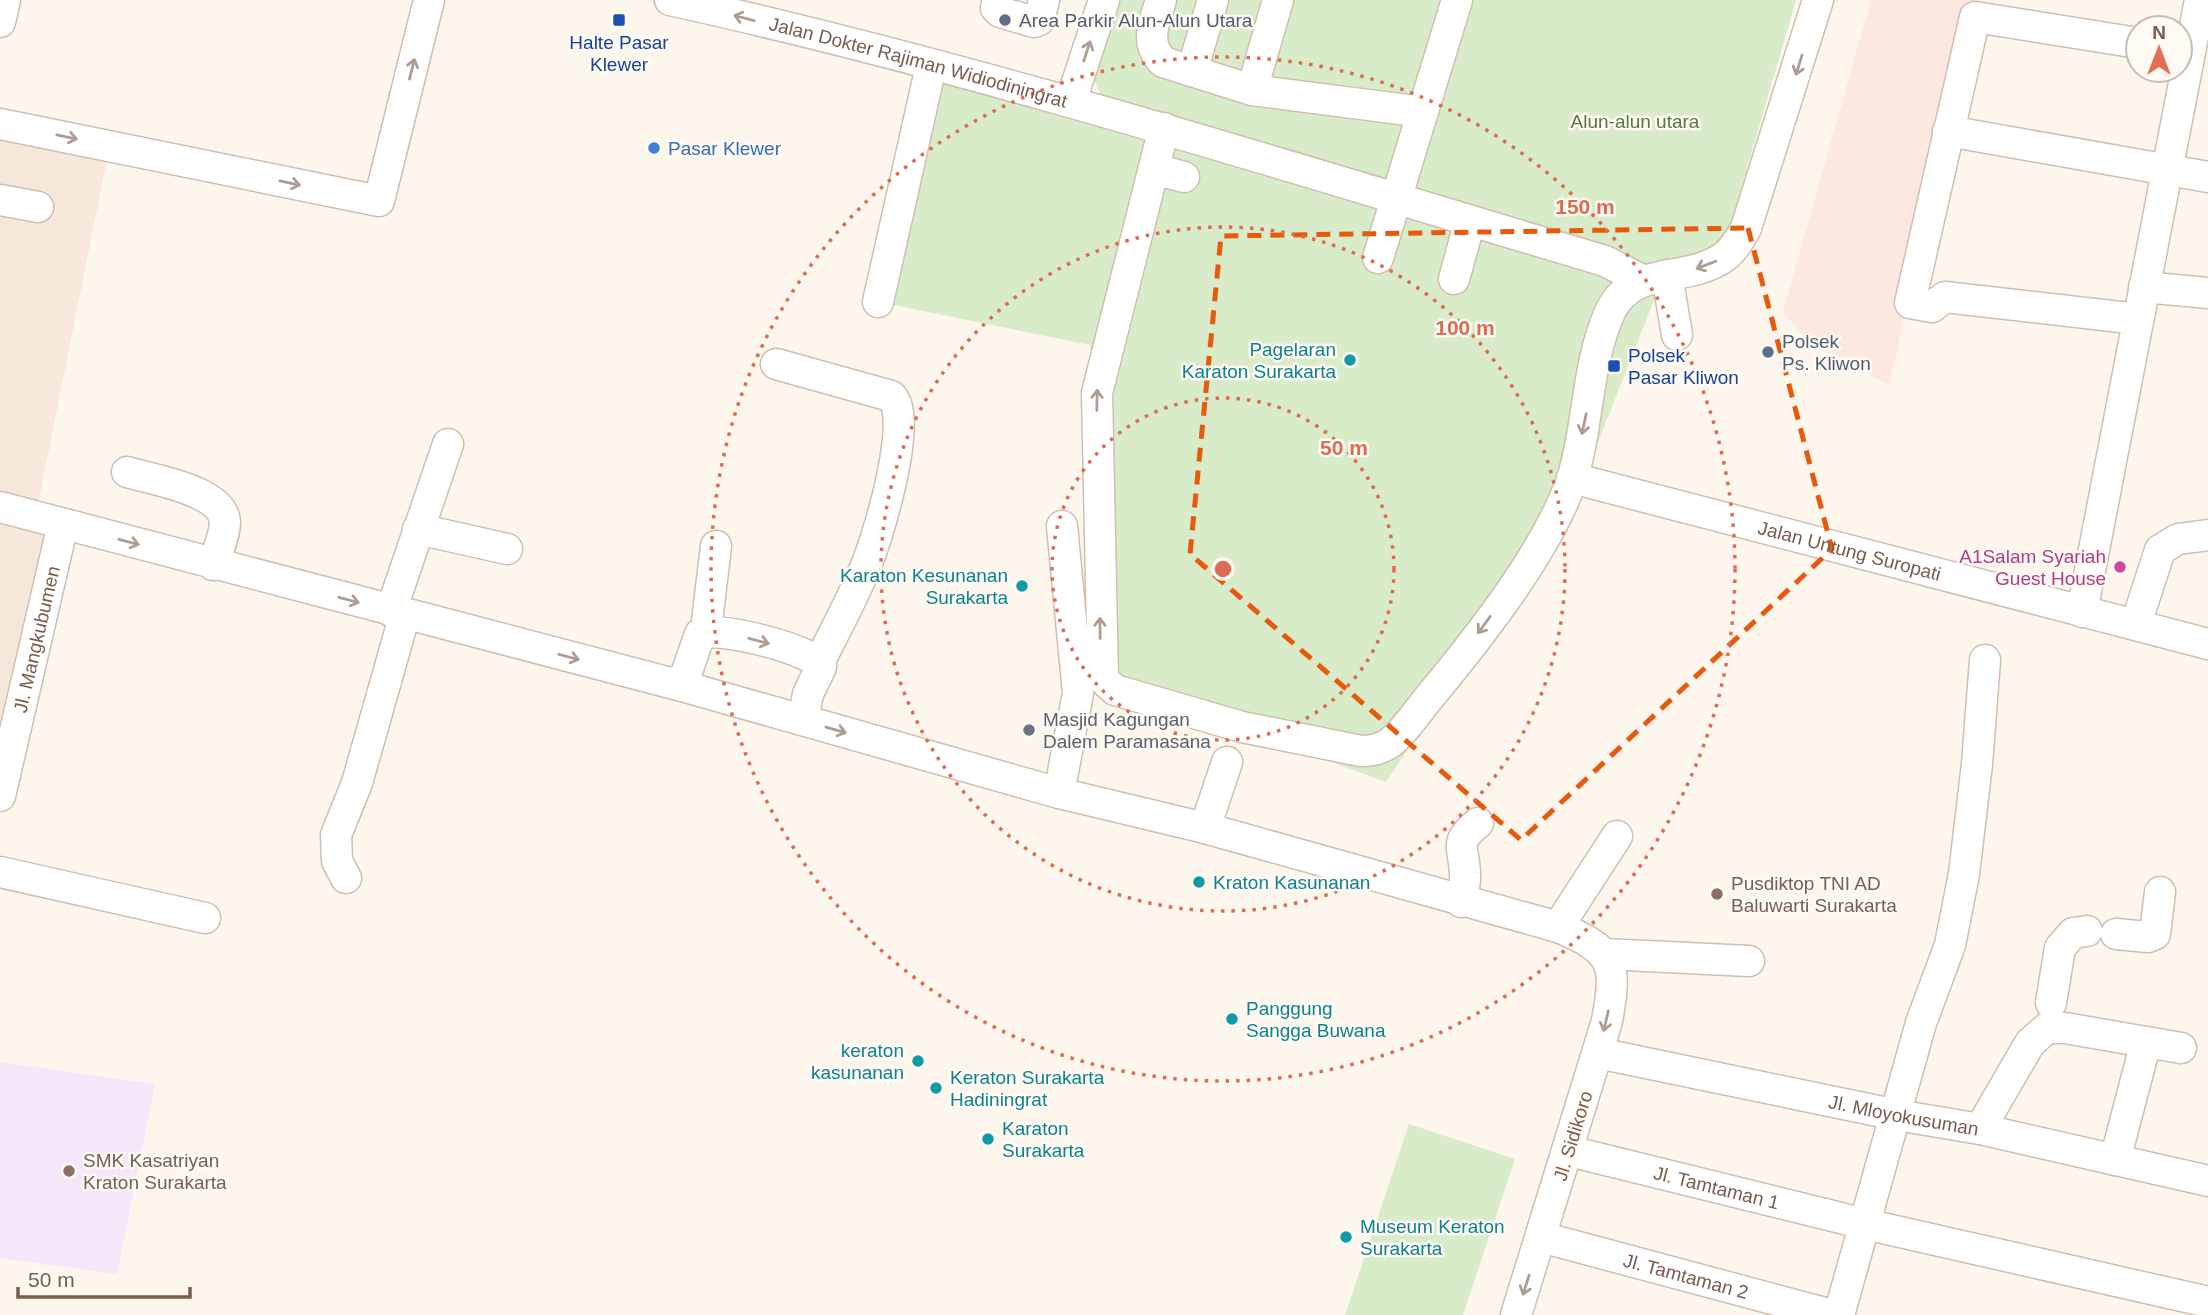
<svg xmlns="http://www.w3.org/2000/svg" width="2208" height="1315" viewBox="0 0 2208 1315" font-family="Arial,sans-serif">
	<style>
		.residential { fill: #f5e8da }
		.commercial { fill: #fde8e0 }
		.education { fill: #f3e8fa }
		.green { fill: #d8ecc9 }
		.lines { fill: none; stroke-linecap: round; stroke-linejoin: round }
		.minor-casing { stroke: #d1beb0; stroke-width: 33 }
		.minor { stroke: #fff; stroke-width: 30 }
		.oneway { stroke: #af9d94 }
		.marked { fill: none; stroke: #e8590c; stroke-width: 5; stroke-dasharray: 14 9; stroke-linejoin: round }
		.ring { fill: none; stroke: #dc6d51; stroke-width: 3.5; stroke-dasharray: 3.5 7 }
		.transit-dot { fill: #1a4fb4; stroke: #fffaf3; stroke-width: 2.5 }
		.service-dot { fill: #5c6f8a; stroke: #fffaf3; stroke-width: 2.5 }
		.shop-dot { fill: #3f7fe0; stroke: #fffaf3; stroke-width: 2.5 }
		.culture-dot { fill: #0f9aa8; stroke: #fffaf3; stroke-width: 2.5 }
		.hotel-dot { fill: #d1479c; stroke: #fffaf3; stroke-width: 2.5 }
		.worship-dot { fill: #6b7280; stroke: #fffaf3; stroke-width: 2.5 }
		.education-dot { fill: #8d6e63; stroke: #fffaf3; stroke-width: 2.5 }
		.labels { text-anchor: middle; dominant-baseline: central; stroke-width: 5; stroke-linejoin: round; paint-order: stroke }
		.service-label { font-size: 19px; fill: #4e5e75; stroke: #fffaf3; text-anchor: start }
		.transit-label { font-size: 19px; fill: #164399; stroke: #fffaf3 }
		.street-label { font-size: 19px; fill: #7a5c4d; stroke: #fffaf3 }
		.park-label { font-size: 19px; fill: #537a41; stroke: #fffaf3 }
		.shop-label { font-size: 19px; fill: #366cbe; stroke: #fffaf3; text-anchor: start }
		.culture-label { font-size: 19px; fill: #0d838f; stroke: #fffaf3; text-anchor: start }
		.hotel-label { font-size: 19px; fill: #b23c85; stroke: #fffaf3; text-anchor: end }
		.worship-label { font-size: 19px; fill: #5b616d; stroke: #fffaf3; text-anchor: start }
		.education-label { font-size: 19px; fill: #785e54; stroke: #fffaf3; text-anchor: start }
		.centre { fill: #dc6d51; stroke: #fffaf3; stroke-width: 3.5 }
		.ring-label { font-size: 21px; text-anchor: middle; font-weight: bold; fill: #dc6d51; stroke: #fffaf3; stroke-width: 5; stroke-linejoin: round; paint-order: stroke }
	</style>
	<rect width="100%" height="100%" fill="#fdf6ec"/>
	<path class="residential" d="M0 137 107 159 35 519 60 526 0 781Z"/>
	<path class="commercial" d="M1871 0H1976L1889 386 1805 337 1783 312Z"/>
	<path class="education" d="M0 1062 155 1084 117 1274 0 1258Z"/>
	<path class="green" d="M1118 0H1796L1726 241 1689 262 1671 257 1576 498 1386 782 1103 679 1091 580 1090 345 889 304 947 54 1236 134 1101 95 1093 78Z
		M1409 1124 1515 1159 1463 1315H1345Z"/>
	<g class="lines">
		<g class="minor-casing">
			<g id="minor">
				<path id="s1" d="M670 0C987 70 1295 169 1605 261L1642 280"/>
				<path d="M998 0 996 8 1000 12 1034 22 1039 20 1044 0"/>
				<path d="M1161 0C1154 24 1144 42 1163 62L1252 90 1423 112"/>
				<path d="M0 22 5 0"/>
				<path d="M2138 43 1975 17 1910 303 1932 307 1945 297 2138 319"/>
				<path d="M1192 71 1213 0"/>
				<path d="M1252 90 1278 0"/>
				<path d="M1071 101 1104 0"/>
				<path d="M0 124 379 201 429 0"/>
				<path d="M1164 128 1097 393 1103 679 1115 690 1242 727 1361 751C1372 751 1382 749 1391 742 1407 729 1419 709 1432 694 1480 636 1546 552 1571 482 1589 428 1586 365 1610 312 1632 264 1686 284 1724 257 1734 250 1740 238 1746 228L1818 0"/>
				<path d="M1948 131 2208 177"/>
				<path d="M1154 169 1184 177"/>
				<path d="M0 200 38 207"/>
				<path d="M1378 258 1457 0"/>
				<path d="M1667 275 1677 335"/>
				<path d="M1454 279 1470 221"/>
				<path d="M2144 287 2208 293"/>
				<path d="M878 302 931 66"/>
				<path d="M776 364 891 396C915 416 877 541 865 568 852 600 835 630 820 661"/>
				<path d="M127 472C153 480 223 490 225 522 225 536 217 552 213 565"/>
				<path id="s2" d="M1572 478 2208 644"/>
				<path d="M0 507 682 686 1059 793 1205 828 1558 927C1613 950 1618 962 1607 1021L1516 1315"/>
				<path d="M418 529 507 549"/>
				<path d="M391 611 448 444"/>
				<path d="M2082 612 2200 0"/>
				<path d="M2136 624 2160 550 2178 539 2208 535"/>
				<path d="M706 630 716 546"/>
				<path d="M682 686 700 634C715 625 819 651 821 667L808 694 803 720"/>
				<path d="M1059 793 1078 693 1062 526"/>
				<path id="s3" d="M0 796 63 524"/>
				<path d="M1205 828 1227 762"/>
				<path d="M0 872 205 918"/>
				<path d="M346 878 337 861 336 835 357 783 405 614"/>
				<path d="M1461 902C1463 893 1466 882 1465 873 1464 847 1453 843 1478 823"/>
				<path d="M1558 927 1617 836"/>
				<path d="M2116 934 2148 937 2155 934 2160 892"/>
				<path d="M1605 954 1749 961"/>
				<path d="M2051 1003 2060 948 2073 933 2087 931"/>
				<path id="s4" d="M1598 1053 1897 1115 1980 1129 2208 1181"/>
				<path d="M1980 1129 2030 1043 2047 1028H2065L2181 1048"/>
				<path id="s5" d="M1569 1151 1865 1224 2208 1302"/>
				<path d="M2115 1160 2146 1042"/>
				<path id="s6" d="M1541 1237 1832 1315"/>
				<path d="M1839 1315 1921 1023 1950 945 1964 874 1977 764 1985 660"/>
			</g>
		</g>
		<use href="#minor" class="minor"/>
	</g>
	<defs><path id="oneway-shaft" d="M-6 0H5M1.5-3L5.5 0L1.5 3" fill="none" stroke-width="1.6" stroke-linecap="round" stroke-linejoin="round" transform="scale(1.75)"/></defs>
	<g class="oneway">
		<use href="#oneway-shaft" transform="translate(744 18) rotate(-165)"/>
		<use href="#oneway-shaft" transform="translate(1087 51) rotate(-72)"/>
		<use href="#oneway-shaft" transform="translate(1799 65) rotate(107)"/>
		<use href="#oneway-shaft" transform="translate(412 69) rotate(-76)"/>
		<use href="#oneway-shaft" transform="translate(67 137) rotate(12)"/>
		<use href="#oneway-shaft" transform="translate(290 183) rotate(12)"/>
		<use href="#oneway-shaft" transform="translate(1706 265) rotate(159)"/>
		<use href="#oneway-shaft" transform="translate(1097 400) rotate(-89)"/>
		<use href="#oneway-shaft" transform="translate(1584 424) rotate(102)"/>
		<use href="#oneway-shaft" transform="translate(129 542) rotate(15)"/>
		<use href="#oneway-shaft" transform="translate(349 600) rotate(15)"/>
		<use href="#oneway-shaft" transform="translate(1484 625) rotate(126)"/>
		<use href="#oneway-shaft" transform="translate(1100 628) rotate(-91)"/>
		<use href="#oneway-shaft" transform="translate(759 641) rotate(15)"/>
		<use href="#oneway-shaft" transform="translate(569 657) rotate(15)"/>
		<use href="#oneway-shaft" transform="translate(836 730) rotate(16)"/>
		<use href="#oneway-shaft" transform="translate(1606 1021) rotate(103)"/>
		<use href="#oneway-shaft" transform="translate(1526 1285) rotate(108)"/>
	</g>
	<path class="marked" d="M1748 228 1832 549 1521 840 1190 554 1221 236Z"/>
	<g class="ring">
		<circle cx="1223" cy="569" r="171"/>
		<circle cx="1223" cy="569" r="342"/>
		<circle cx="1223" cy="569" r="512"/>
	</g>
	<g class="transit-dot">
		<rect x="612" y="13" width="14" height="14" rx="3.5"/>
		<rect x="1607" y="359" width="14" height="14" rx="3.5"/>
	</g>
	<g class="service-dot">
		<circle cx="1005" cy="20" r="7"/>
		<circle cx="1768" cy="352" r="7"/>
	</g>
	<circle class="shop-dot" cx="654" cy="148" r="7"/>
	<g class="culture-dot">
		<circle cx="1350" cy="360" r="7"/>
		<circle cx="1022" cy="586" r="7"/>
		<circle cx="1199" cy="882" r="7"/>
		<circle cx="1232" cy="1019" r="7"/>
		<circle cx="918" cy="1061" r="7"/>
		<circle cx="936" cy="1088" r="7"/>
		<circle cx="988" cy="1139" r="7"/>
		<circle cx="1346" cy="1237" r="7"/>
	</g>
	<circle class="hotel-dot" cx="2120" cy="567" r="7"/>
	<circle class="worship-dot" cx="1029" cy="730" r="7"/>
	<g class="education-dot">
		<circle cx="1717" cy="894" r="7"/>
		<circle cx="69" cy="1171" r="7"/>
	</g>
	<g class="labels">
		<g class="service-label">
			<text x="1019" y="20">Area Parkir Alun-Alun Utara</text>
			<text x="1782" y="341">Polsek<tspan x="1782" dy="22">Ps. Kliwon</tspan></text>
		</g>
		<g class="transit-label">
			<text x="619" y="42">Halte Pasar<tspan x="619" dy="22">Klewer</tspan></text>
			<text x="1628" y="355" text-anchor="start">Polsek<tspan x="1628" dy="22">Pasar Kliwon</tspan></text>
		</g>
		<g class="street-label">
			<text stroke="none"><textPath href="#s1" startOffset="256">Jalan Dokter Rajiman Widiodiningrat</textPath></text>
			<text stroke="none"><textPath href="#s2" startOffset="287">Jalan Untung Suropati</textPath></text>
			<text stroke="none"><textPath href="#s3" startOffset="161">Jl. Mangkubumen</textPath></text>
			<text stroke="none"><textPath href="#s4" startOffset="312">Jl. Mloyokusuman</textPath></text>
			<text transform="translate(1573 1136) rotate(-73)">Jl. Sidikoro</text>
			<text stroke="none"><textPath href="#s5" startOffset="152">Jl. Tamtaman 1</textPath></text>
			<text stroke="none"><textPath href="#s6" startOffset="150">Jl. Tamtaman 2</textPath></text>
		</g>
		<g class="park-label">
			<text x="1635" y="121">Alun-alun utara</text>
		</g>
		<g class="shop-label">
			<text x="668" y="148">Pasar Klewer</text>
		</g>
		<g class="culture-label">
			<text x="1336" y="349" text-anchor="end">Pagelaran<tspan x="1336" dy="22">Karaton Surakarta</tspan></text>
			<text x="1008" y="575" text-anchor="end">Karaton Kesunanan<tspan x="1008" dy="22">Surakarta</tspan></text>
			<text x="1213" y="882">Kraton Kasunanan</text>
			<text x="1246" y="1008">Panggung<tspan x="1246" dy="22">Sangga Buwana</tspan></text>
			<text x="904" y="1050" text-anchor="end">keraton<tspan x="904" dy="22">kasunanan</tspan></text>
			<text x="950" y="1077">Keraton Surakarta<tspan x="950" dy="22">Hadiningrat</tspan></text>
			<text x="1002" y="1128">Karaton<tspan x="1002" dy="22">Surakarta</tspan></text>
			<text x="1360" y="1226">Museum Keraton<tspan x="1360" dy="22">Surakarta</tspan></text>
		</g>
		<g class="hotel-label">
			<text x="2106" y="556">A1Salam Syariah<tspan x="2106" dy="22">Guest House</tspan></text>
		</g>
		<g class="worship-label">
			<text x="1043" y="719">Masjid Kagungan<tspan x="1043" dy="22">Dalem Paramasana</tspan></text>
		</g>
		<g class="education-label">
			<text x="1731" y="883">Pusdiktop TNI AD<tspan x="1731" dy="22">Baluwarti Surakarta</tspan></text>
			<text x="83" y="1160">SMK Kasatriyan<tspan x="83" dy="22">Kraton Surakarta</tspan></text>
		</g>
	</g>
	<circle cx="1223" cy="569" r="10" class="centre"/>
	<g class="ring-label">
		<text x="1585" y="214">150 m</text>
		<text x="1465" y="335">100 m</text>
		<text x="1344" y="455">50 m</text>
	</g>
	<g transform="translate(2159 49)"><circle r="33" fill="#fffaf3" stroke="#cabbb1" stroke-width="2"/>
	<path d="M0-5L12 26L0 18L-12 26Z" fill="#e76f51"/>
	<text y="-10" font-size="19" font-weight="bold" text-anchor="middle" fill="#7a5c4d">N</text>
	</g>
	<path d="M18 1287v10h172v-10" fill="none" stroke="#7a5c4d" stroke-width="3.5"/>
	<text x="28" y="1287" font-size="21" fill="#7a5c4d" stroke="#fffaf3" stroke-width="5" paint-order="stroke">50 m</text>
</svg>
